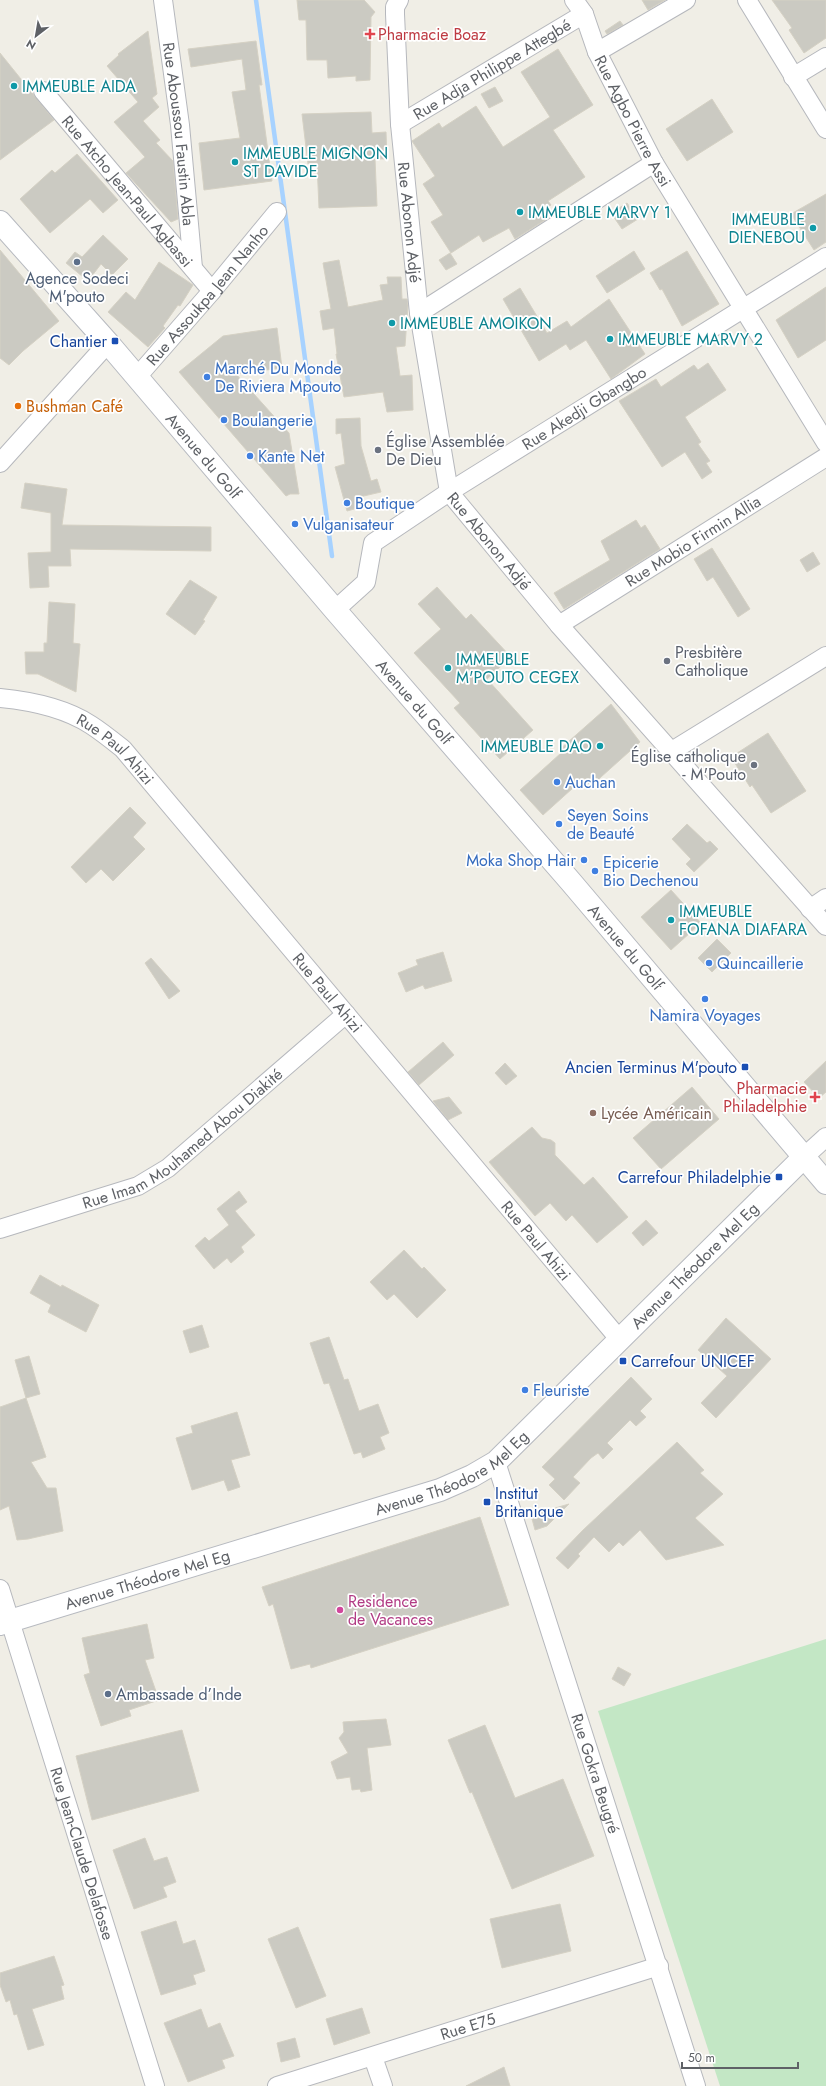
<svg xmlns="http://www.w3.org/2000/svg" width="826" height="2086" viewBox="0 0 826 2086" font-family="Jost,sans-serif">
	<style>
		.green { fill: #c3e7c5 }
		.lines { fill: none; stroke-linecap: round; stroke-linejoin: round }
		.stream { stroke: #a7d2ff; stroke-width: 4.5 }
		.building { fill: #cbcac2; stroke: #d5d1c4 }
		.street-casing { stroke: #b6b8bd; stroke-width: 20 }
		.secondary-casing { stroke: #b7bac0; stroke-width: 24 }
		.street { stroke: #fff; stroke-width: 18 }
		.secondary { stroke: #fff; stroke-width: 22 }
		.health-dot { fill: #e0444e; stroke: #fff; stroke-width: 1.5 }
		.culture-dot { fill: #0f9aa8; stroke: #fff; stroke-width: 1.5 }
		.service-dot { fill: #5c6f8a; stroke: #fff; stroke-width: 1.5 }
		.transit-dot { fill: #1a4fb4; stroke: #fff; stroke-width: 1.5 }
		.shop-dot { fill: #3f7fe0; stroke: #fff; stroke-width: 1.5 }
		.food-dot { fill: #e8710a; stroke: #fff; stroke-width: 1.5 }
		.worship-dot { fill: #6b7280; stroke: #fff; stroke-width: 1.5 }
		.education-dot { fill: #8d6e63; stroke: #fff; stroke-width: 1.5 }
		.hotel-dot { fill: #d1479c; stroke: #fff; stroke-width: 1.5 }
		.labels { text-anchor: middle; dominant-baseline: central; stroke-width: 3.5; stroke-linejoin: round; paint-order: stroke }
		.health-label { font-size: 16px; fill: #be3a42; stroke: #fff; text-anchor: start }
		.street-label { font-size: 16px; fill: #5e6166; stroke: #fff }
		.culture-label { font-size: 16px; fill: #0d838f; stroke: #fff; text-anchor: start }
		.service-label { font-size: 16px; fill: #4e5e75; stroke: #fff }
		.transit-label { font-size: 16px; fill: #164399; stroke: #fff; text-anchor: end }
		.shop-label { font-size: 16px; fill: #366cbe; stroke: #fff; text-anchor: start }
		.food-label { font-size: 16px; fill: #c56008; stroke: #fff; text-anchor: start }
		.worship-label { font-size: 16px; fill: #5b616d; stroke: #fff; text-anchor: start }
		.education-label { font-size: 16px; fill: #785e54; stroke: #fff; text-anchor: start }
		.hotel-label { font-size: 16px; fill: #b23c85; stroke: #fff; text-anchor: start }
	</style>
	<rect width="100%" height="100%" fill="#f0eee6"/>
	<path class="green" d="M826 1639V2086H720L598 1711Z"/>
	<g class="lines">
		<path class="stream" d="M256 0 332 556"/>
	</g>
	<path class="building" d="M297 0H364L375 12 371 17 370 80 356 81V76L328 78 327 60H307L306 20H299Z
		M642 0H665L648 10Z
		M772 0H826V38L804 53 789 30 792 28Z
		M620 21 623 25 607 34 605 31Z
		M148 31 157 94 152 98 159 107 143 121 160 140 156 143 173 161 178 219 171 222 126 173 145 157 114 122 138 102 107 66 119 55 118 54Z
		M256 41 262 85H259L272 181 204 190 199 143 240 138 232 92 246 90 242 59 191 67 188 49Z
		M558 49 593 105 553 130 585 177 548 201 551 205 539 212 545 220 515 239 509 228 483 242 479 235 451 253 431 222 443 215 423 184 435 176 412 141 439 123 442 128 476 106 503 147 550 117 521 72Z
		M0 53 54 120 0 160Z
		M495 87 503 101 489 108 481 94Z
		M712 99 733 132 687 161 666 129Z
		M371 112 372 133 386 132 387 159H375L377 206 319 208 317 163 308 164 302 114Z
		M77 154 118 200 103 213 90 199 50 233 20 199 52 170 55 173Z
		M826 194V242L814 250 791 214Z
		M627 203 638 219 622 229 611 213Z
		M103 235 128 259 112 275 101 264 88 281 66 263 75 252 82 257Z
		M0 250 59 321 23 351 9 365 0 358Z
		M634 251 645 269 607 293 596 276Z
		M687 251 719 304 682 326 662 289 660 290 650 273Z
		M450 253 457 264 446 270 439 260Z
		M339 260 348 307 383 300 380 285 388 284 387 277H401L402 299H407L408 305 405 346 396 347 400 376 412 375 413 410 387 412 383 392 344 397 336 354H337L334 328 323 330 320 311 331 309 323 263Z
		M159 262 193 285 180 306 178 305 163 326 165 328 148 347 108 312 126 292 135 300Z
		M826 287V340L798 358 776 320Z
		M520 288 547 333 567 321 571 327 609 299 645 354 611 379 586 340 570 350 566 344 539 361 503 299Z
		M277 328 282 368 236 374 289 433 299 494H290L286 496 179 372 223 336Z
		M708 363 726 390 685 417 701 442 698 444 710 461 706 463 712 472 702 479 685 452 662 467 619 401 656 379 661 387 694 365 698 370Z
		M360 418 361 446 371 481 377 479 381 492 355 498 358 508 347 511 335 467 345 464 341 433 336 434V419Z
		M25 483 67 489 62 525 211 527V551L70 549 71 566H48L49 587 30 588 28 553 51 552V513L21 508Z
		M636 520 641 528 645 525 660 549 564 609 554 593 610 560 601 541Z
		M712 548 750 609 738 617 713 577 707 581 694 559Z
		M813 552 820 564 807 572 800 560Z
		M190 580 217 597 203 620 205 621 195 635 166 614Z
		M437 587 466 619 471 614 511 657 487 679 533 730 500 759 454 708 460 703 414 653 441 629 418 604Z
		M49 602 75 604 73 643 80 644 76 692 38 674H26L25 652H44V643H47Z
		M611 704 640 742 591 786 584 778 543 815 520 790 561 753 559 750Z
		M768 733 806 791 771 813 752 785 750 787 731 757Z
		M130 807 146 823 133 837 145 849 113 881 101 869 86 883 71 867Z
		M687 824 707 843 710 841 718 849 694 872 686 864 691 859 672 839Z
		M671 890 701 923 671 950 641 917Z
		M717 939 731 953 712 972 698 958Z
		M443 952 452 981 425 989 423 985 406 992 398 973 418 965 416 960Z
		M151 958 180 991 169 999 145 963Z
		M443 1042 454 1055 419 1085 408 1072Z
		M826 1061V1092L819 1098 804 1082Z
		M505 1063 517 1076 506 1085 495 1073Z
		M692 1087 719 1119 661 1169 633 1138Z
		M449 1097 462 1113 448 1120 433 1101Z
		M532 1127 542 1138 551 1140 555 1143V1155L584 1185 593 1177 628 1217 597 1243 572 1215 566 1221 550 1203 535 1216 489 1162Z
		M239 1191 247 1202 235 1211 255 1235 241 1247 244 1252 231 1263 227 1258 214 1269 195 1246 205 1237 209 1241 229 1225 217 1209Z
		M646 1220 658 1233 643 1246 632 1233Z
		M404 1250 422 1269 424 1267 446 1290 417 1318 394 1294 387 1300 370 1282Z
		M40 1275 61 1287 62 1285 99 1305 86 1332 48 1312 51 1305 30 1293Z
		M726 1318 771 1359 716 1418 701 1403 727 1376 698 1350Z
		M202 1325 209 1347 190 1353 183 1331Z
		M329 1337 344 1380 348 1379 359 1411 378 1404 389 1433 380 1437 385 1449 363 1458 361 1452 354 1454 329 1383 324 1384 310 1343Z
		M29 1356 40 1394 26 1398 46 1457 31 1462 47 1488H56L63 1531 28 1539 17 1540 9 1506 0 1510V1407L26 1398 15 1360Z
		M631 1377 652 1399 640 1411 646 1417 636 1426 630 1420 607 1443 613 1449 603 1459 598 1453 591 1458 573 1477 580 1483 564 1500 549 1485 555 1479 542 1467Z
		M237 1412 250 1455 231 1460 240 1487 228 1491 224 1480 192 1490 176 1438 193 1433 191 1426Z
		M677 1442 704 1470 700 1473 723 1494 695 1518 724 1545 666 1560 640 1530 623 1546 619 1542 609 1552 594 1537 578 1554 580 1556 568 1569 556 1558 583 1530Z
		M569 1504 547 1526 535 1530 531 1515Z
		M480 1517 509 1605 311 1668 310 1664 291 1669 273 1604 269 1606 262 1587Z
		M147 1624 154 1658 145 1660 159 1700 129 1710 131 1716 101 1726 84 1675 90 1673 82 1638Z
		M618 1667 631 1674 624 1686 612 1679Z
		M386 1719 391 1745 367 1748 372 1790 361 1792 360 1789 352 1790 350 1777 337 1779 331 1762 348 1753 339 1738 344 1732 343 1722Z
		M485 1725 515 1798 563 1779 594 1856 512 1889 472 1792 470 1793 448 1740Z
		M182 1730 199 1791 92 1820 76 1756Z
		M145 1838 154 1861 167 1857 176 1882 163 1887 167 1897 134 1909 113 1850Z
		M560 1904 571 1951 502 1968 490 1919Z
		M176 1921 183 1944 195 1940 205 1971 193 1975 196 1984 161 1995 141 1932Z
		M298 1927 326 1996 296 2008 268 1939Z
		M54 1956 64 1985 61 1986 64 1999 32 2009 44 2045 28 2050 17 2014 14 2015 10 2000 6 2002 0 1985V1973Z
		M362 2008 370 2033 334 2045 326 2019Z
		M201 2009 208 2028 220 2023 234 2056 222 2060 225 2068 188 2082 164 2023Z
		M295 2038 300 2057 281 2062 277 2043Z
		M504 2067 510 2086H466Z"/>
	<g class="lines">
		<g class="street-casing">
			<g id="street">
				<path id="s1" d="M163 0 180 125 193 268"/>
				<path id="s2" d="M399 0 395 7V14L400 124 419 313 449 492 559 625 826 926"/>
				<path id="s3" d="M574 0 584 14 597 52 654 163 826 443"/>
				<path d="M747 0 826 129"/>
				<path d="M597 52 686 0"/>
				<path d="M793 77 826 57"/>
				<path id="s4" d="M43 91 212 291"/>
				<path id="s5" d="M400 124 584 14"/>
				<path d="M419 313 654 163"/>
				<path id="s6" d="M137 377 212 291 277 212"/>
				<path d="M0 463 108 343"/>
				<path id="s7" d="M335 610 366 582 373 543 449 492 826 257"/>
				<path id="s8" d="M559 625 826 457"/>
				<path id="s9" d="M0 698C31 701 65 708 91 725 102 732 113 741 123 749L620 1340"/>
				<path d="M672 751 826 656"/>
				<path d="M810 909 826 898"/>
				<path d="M804 1157 826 1137"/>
				<path id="s10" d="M0 1229 138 1186 168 1168 346 1014"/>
				<path id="s11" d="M496 1462 696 2086"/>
				<path id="s12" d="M0 1589 155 2086"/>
				<path d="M373 2057 383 2086"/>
				<path id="s13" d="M277 2086 659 1966"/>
			</g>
		</g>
		<g class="secondary-casing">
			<g id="secondary">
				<path id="s14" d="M0 222 108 343 335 610 571 882 826 1183"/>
				<path id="s15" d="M0 1624 440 1490 472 1476 496 1462 804 1157"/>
			</g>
		</g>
		<use href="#street" class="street"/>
		<use href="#secondary" class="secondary"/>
	</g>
	<g class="health-dot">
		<path d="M368 28h4v4h4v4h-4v4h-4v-4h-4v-4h4z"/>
		<path d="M813 1091h4v4h4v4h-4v4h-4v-4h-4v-4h4z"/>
	</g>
	<g class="culture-dot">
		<circle cx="14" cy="86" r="4"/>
		<circle cx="235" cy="162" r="4"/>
		<circle cx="520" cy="212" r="4"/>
		<circle cx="813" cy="228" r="4"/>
		<circle cx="392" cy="323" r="4"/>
		<circle cx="610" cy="339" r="4"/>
		<circle cx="448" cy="668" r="4"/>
		<circle cx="600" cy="746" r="4"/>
		<circle cx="671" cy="920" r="4"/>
	</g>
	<g class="service-dot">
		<circle cx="77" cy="262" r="4"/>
		<circle cx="108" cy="1694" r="4"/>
	</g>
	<g class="transit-dot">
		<rect x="111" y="337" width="8" height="8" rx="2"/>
		<rect x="741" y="1063" width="8" height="8" rx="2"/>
		<rect x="775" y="1173" width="8" height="8" rx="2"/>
		<rect x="619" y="1357" width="8" height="8" rx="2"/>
		<rect x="483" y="1498" width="8" height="8" rx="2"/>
	</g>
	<g class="shop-dot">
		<circle cx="207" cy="377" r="4"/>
		<circle cx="224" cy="420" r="4"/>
		<circle cx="250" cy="456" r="4"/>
		<circle cx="347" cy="503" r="4"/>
		<circle cx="295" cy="524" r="4"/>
		<circle cx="557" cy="782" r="4"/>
		<circle cx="559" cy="824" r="4"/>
		<circle cx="584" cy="860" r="4"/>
		<circle cx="595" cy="871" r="4"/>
		<circle cx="709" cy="963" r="4"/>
		<circle cx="705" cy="999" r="4"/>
		<circle cx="525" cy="1390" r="4"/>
	</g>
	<circle class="food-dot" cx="18" cy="406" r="4"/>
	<g class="worship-dot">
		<circle cx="378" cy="450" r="4"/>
		<circle cx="667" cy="661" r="4"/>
		<circle cx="754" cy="765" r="4"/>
	</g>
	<circle class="education-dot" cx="593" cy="1113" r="4"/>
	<circle class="hotel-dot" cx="340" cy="1610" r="4"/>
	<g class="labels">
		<g class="health-label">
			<text x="378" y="34">Pharmacie Boaz</text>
			<text x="807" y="1088" text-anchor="end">Pharmacie<tspan x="807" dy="18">Philadelphie</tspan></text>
		</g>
		<g class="street-label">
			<text stroke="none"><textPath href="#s5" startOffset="107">Rue Adja Philippe Attegbé</textPath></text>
			<text stroke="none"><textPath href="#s3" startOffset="135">Rue Agbo Pierre Assi</textPath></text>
			<text stroke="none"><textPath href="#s1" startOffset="135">Rue Aboussou Faustin Abla</textPath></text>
			<text stroke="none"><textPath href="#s4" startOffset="131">Rue Atcho Jean-Paul Agbassi</textPath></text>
			<text stroke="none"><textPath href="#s2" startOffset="224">Rue Abonon Adjé</textPath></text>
			<text stroke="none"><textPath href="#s6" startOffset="108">Rue Assoukpa Jean Nanho</textPath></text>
			<text stroke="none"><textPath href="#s7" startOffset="332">Rue Akedji Gbangbo</textPath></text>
			<text stroke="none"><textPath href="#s14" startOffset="310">Avenue du Golf</textPath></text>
			<text stroke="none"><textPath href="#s2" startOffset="560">Rue Abonon Adjé</textPath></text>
			<text stroke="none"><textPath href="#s8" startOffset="158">Rue Mobio Firmin Allia</textPath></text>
			<text stroke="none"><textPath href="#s14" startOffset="634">Avenue du Golf</textPath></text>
			<text stroke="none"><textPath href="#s9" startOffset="130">Rue Paul Ahizi</textPath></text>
			<text stroke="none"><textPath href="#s14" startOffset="958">Avenue du Golf</textPath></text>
			<text stroke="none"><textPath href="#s9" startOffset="454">Rue Paul Ahizi</textPath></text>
			<text stroke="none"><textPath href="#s10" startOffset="207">Rue Imam Mouhamed Abou Diakité</textPath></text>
			<text stroke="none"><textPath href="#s9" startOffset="778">Rue Paul Ahizi</textPath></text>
			<text stroke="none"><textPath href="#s15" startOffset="802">Avenue Théodore Mel Eg</textPath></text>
			<text stroke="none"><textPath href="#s15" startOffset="478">Avenue Théodore Mel Eg</textPath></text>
			<text stroke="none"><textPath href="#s15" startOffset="154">Avenue Théodore Mel Eg</textPath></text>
			<text stroke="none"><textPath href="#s11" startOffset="327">Rue Gokra Beugré</textPath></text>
			<text stroke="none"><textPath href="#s12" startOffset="277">Rue Jean-Claude Delafosse</textPath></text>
			<text stroke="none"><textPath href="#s13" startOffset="200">Rue E75</textPath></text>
		</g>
		<g class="culture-label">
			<text x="22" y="86">IMMEUBLE AIDA</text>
			<text x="243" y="153">IMMEUBLE MIGNON<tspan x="243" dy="18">ST DAVIDE</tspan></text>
			<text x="528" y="212">IMMEUBLE MARVY 1</text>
			<text x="805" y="219" text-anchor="end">IMMEUBLE<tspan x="805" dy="18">DIENEBOU</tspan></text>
			<text x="400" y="323">IMMEUBLE AMOIKON</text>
			<text x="618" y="339">IMMEUBLE MARVY 2</text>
			<text x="456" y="659">IMMEUBLE<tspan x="456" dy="18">M'POUTO CEGEX</tspan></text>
			<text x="592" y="746" text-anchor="end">IMMEUBLE DAO</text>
			<text x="679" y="911">IMMEUBLE<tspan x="679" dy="18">FOFANA DIAFARA</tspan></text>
		</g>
		<g class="service-label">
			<text x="77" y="278">Agence Sodeci<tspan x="77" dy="18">M'pouto</tspan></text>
			<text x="116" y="1694" text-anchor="start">Ambassade d’Inde</text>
		</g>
		<g class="transit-label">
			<text x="107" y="341">Chantier</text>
			<text x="737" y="1067">Ancien Terminus M'pouto</text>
			<text x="771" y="1177">Carrefour Philadelphie</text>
			<text x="631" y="1361" text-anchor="start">Carrefour UNICEF</text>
			<text x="495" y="1493" text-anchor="start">Institut<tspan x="495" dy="18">Britanique</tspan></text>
		</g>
		<g class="shop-label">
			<text x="215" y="368">Marché Du Monde<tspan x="215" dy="18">De Riviera Mpouto</tspan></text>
			<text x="232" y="420">Boulangerie</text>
			<text x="258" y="456">Kante Net</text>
			<text x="355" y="503">Boutique</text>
			<text x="303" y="524">Vulganisateur</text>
			<text x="565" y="782">Auchan</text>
			<text x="567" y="815">Seyen Soins<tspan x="567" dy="18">de Beauté</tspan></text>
			<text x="576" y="860" text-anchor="end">Moka Shop Hair</text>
			<text x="603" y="862">Epicerie<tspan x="603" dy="18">Bio Dechenou</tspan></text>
			<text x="717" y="963">Quincaillerie</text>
			<text x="705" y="1015" text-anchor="middle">Namira Voyages</text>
			<text x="533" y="1390">Fleuriste</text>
		</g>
		<g class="food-label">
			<text x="26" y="406">Bushman Café</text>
		</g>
		<g class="worship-label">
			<text x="386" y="441">Église Assemblée<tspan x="386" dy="18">De Dieu</tspan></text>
			<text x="675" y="652">Presbitère<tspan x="675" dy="18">Catholique</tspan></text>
			<text x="746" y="756" text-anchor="end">Église catholique<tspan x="746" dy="18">- M'Pouto</tspan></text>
		</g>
		<g class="education-label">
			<text x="601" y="1113">Lycée Américain</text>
		</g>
		<g class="hotel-label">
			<text x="348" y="1601">Residence<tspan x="348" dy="18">de Vacances</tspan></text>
		</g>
	</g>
	<g transform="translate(36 36) rotate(211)" stroke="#ffffff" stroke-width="3" paint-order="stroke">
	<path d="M0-3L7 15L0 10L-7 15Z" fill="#5e6166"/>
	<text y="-6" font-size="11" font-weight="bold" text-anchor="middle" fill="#5e6166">N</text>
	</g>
	<path d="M682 2062v6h116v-6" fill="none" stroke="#5e6166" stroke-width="2"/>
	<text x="688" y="2062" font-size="12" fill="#5e6166" stroke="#ffffff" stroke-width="3" paint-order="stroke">50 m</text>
</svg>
